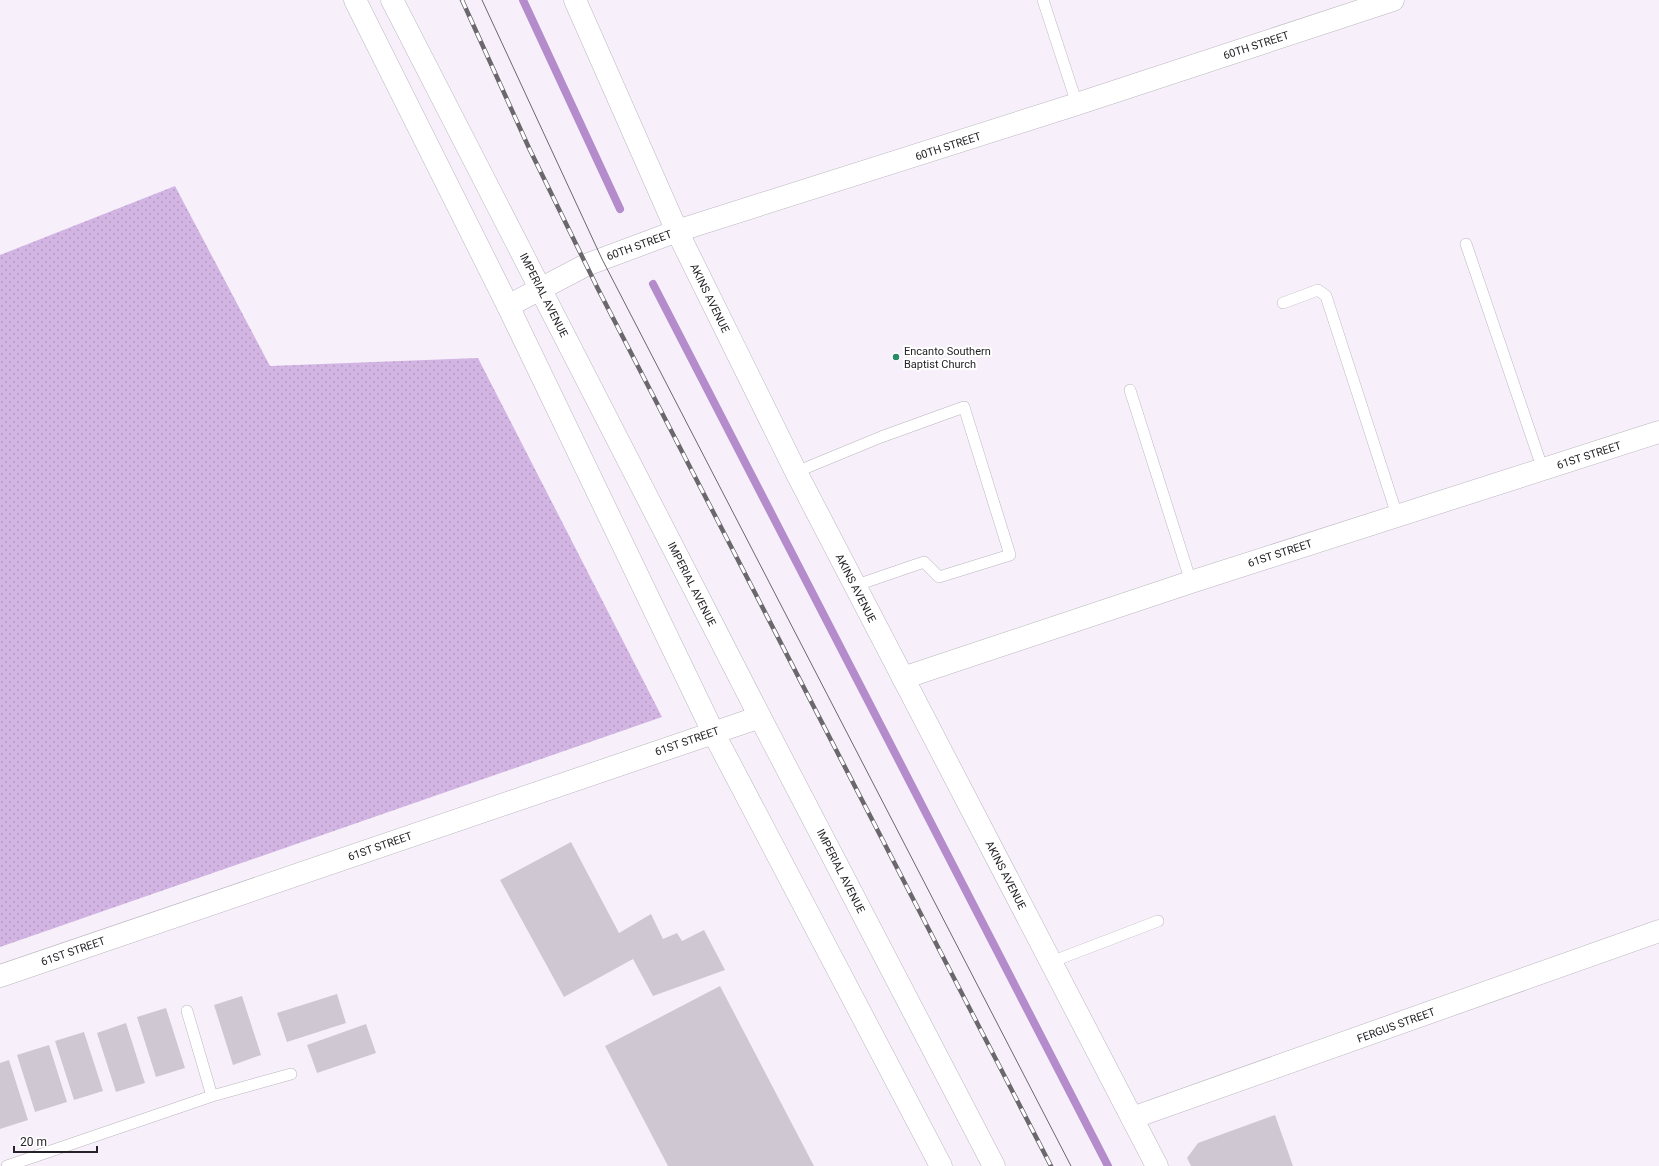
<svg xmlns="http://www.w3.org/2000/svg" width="1659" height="1166" viewBox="0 0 1659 1166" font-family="Roboto,sans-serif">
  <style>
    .grass { fill: url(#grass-dots) }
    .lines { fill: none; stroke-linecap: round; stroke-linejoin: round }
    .stream { stroke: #b48bcb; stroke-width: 8 }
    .building { fill: #cfc8d3 }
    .service-casing { stroke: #bbb5bf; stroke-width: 12 }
    .minor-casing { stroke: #bbb5bf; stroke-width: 23 }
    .tertiary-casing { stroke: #bbb5bf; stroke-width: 23 }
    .secondary-casing { stroke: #bbb5bf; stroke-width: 23 }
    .primary-casing { stroke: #bbb5bf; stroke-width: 23 }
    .service { stroke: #fff; stroke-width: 11 }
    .minor { stroke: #fff; stroke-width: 22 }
    .tertiary { stroke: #fff; stroke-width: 22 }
    .secondary { stroke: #fff; stroke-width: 22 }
    .primary { stroke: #fff; stroke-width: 22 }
    .tram { stroke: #6b676d; stroke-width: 1 }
    .rail-casing { stroke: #6b676d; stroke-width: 4.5 }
    .rail { stroke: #fff; stroke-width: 3; stroke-dasharray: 9; stroke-linecap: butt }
    .poi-dot { fill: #288b65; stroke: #fff; stroke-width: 1.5 }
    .labels { text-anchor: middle; stroke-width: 4; stroke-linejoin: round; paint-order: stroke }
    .street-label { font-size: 11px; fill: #252327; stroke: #fff }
    .poi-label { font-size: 11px; fill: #252327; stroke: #fff; text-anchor: start }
  </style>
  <defs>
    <pattern id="grass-dots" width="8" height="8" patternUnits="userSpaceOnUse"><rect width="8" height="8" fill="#d2b5e3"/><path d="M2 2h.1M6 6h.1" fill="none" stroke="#b49bc3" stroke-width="1.8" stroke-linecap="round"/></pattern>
  </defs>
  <rect width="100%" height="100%" fill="#f7f0fb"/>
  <path class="grass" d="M175,186L270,366L478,358L662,717L0,947V255Z"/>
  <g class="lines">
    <path class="stream" d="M523,0L620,209
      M653,284L1108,1166"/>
  </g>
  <path class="building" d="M571,842L619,933L651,914L663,939L677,933L682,941L704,930L725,970L653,996L633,959L564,997L500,880Z
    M720,986L814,1166H668L605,1046Z
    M337,994L346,1023L287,1042L277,1013Z
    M242,996L261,1055L233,1065L214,1005Z
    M166,1008L185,1068L156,1077L137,1017Z
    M126,1023L145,1083L116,1092L97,1033Z
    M366,1024L376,1053L317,1073L307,1045Z
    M84,1032L103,1091L74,1100L55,1041Z
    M49,1045L67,1102L35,1112L17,1055Z
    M9,1060L28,1120L0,1129V1063Z
    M1275,1115L1293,1166H1191L1187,1158L1198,1143Z"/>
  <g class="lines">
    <g class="service-casing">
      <path id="service" d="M1043,0L1077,104
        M1466,244L1543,470
        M1283,303L1318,290L1326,296L1397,515
        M1130,390L1191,582
        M796,472L881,437L964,407L1010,555L939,577L924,562L854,586
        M1051,962L1158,921
        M187,1011L212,1096
        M7,1166L212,1096L291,1074"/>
    </g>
    <g class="minor-casing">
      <path id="minor" d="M903,678L1191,582L1659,432
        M1132,1118L1659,931"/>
    </g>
    <g class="tertiary-casing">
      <path id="tertiary" d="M508,306L586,265L677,231L1077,104L1393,0
        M0,976L760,717"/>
    </g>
    <g class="secondary-casing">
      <path id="secondary" d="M575,0L677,231L796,472L1157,1166"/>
    </g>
    <g class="primary-casing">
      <path id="primary" d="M355,0L508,306L713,732L941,1166
        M392,0L760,717L994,1166"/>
    </g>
    <use href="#service" class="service"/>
    <use href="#minor" class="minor"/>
    <use href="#tertiary" class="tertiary"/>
    <use href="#secondary" class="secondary"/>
    <use href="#primary" class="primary"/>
    <path class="tram" d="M482,0L602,259L1071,1166"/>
    <g class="rail-casing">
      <path id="rail" d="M462,0L529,148L598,289L1051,1166"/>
    </g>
    <use href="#rail" class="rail"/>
  </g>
  <circle class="poi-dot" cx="896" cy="357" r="4"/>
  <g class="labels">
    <g class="street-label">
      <text transform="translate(1256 45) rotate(-18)" y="4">60TH STREET</text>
      <text transform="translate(948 146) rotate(-18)" y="4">60TH STREET</text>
      <text transform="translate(639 245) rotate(-20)" y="4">60TH STREET</text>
      <text transform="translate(544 295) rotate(63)" y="4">IMPERIAL AVENUE</text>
      <text transform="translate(710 298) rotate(64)" y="4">AKINS AVENUE</text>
      <text transform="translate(1589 455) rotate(-18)" y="4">61ST STREET</text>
      <text transform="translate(1280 553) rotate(-18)" y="4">61ST STREET</text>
      <text transform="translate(692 584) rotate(63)" y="4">IMPERIAL AVENUE</text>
      <text transform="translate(856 588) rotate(63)" y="4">AKINS AVENUE</text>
      <text transform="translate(687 741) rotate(-19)" y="4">61ST STREET</text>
      <text transform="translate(380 846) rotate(-19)" y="4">61ST STREET</text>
      <text transform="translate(841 871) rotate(63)" y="4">IMPERIAL AVENUE</text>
      <text transform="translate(1006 875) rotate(63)" y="4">AKINS AVENUE</text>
      <text transform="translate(73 951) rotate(-19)" y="4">61ST STREET</text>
      <text transform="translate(1396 1025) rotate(-20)" y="4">FERGUS STREET</text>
    </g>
    <g class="poi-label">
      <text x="904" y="355">Encanto Southern<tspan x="904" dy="13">Baptist Church</tspan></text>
    </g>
  </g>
  <path d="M14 1146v6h83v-6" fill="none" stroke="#252327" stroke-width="2"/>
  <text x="20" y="1146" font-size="12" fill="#252327" stroke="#ffffff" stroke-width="3" paint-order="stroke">20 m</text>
</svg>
